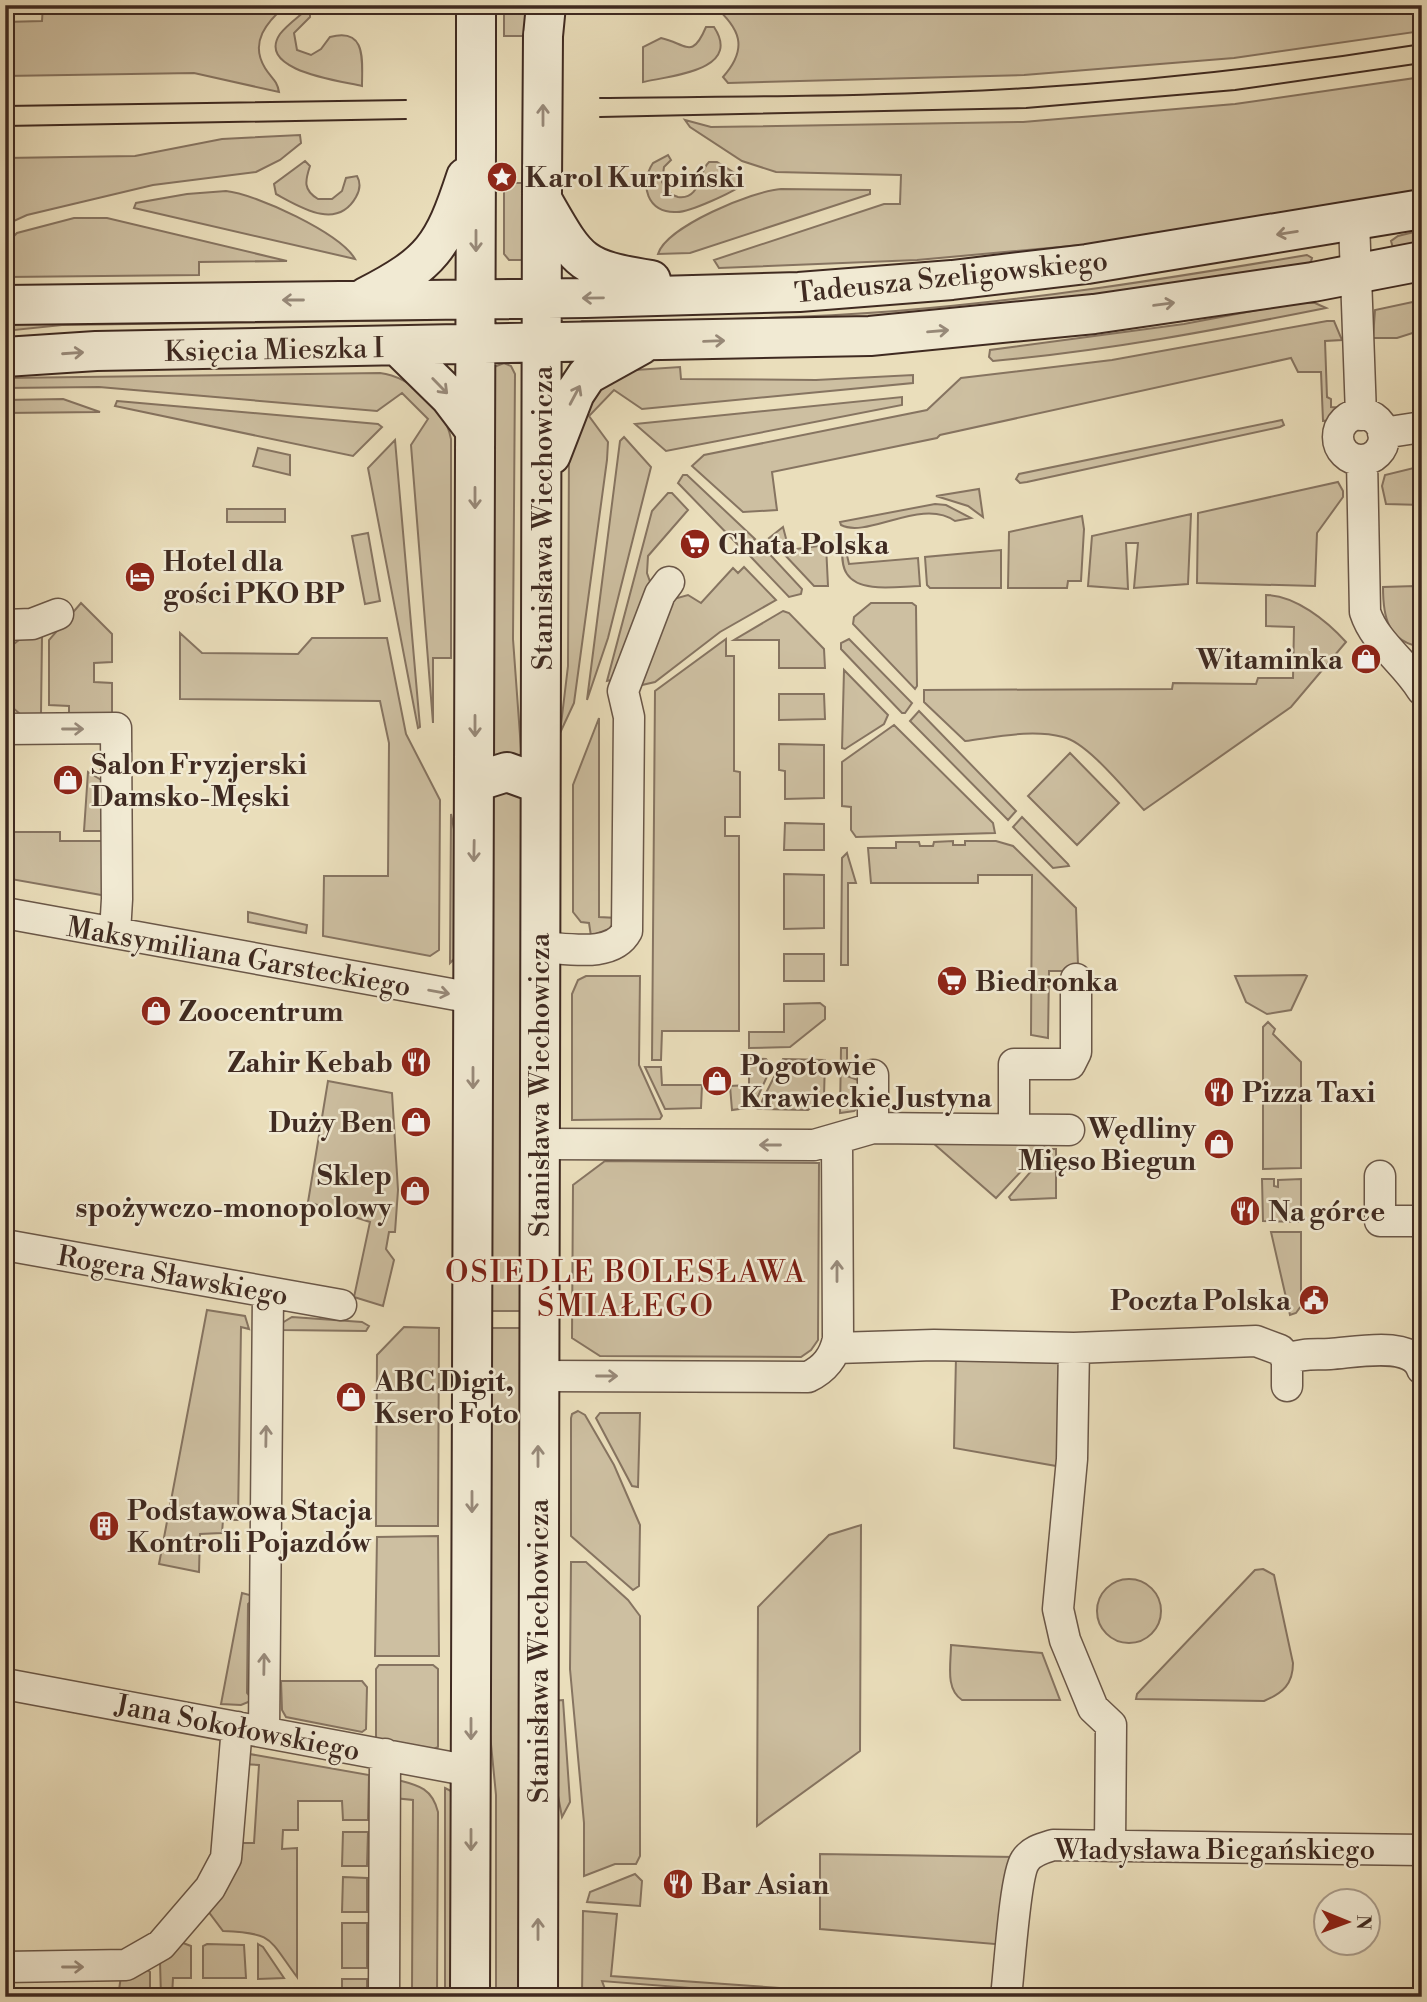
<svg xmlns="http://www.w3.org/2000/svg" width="1427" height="2002" viewBox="0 0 1427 2002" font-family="'Libre Bodoni',serif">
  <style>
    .green { fill: #cdbfa1; stroke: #867461; stroke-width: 2 }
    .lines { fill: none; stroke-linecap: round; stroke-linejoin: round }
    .street-casing { stroke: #6a5748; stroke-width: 33 }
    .secondary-casing { stroke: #3f2a21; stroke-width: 42 }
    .street { stroke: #f1ead3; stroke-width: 30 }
    .secondary { stroke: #f1ead3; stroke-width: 38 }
    .tram { stroke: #3f2a21; stroke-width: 2 }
    .secondary-bridge-casing { stroke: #3f2a21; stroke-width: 42; stroke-linecap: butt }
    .secondary-bridge { stroke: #f1ead3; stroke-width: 38 }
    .oneway { stroke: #988a7a }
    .labels { text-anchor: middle; stroke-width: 5; stroke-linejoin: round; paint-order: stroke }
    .poi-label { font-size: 28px; font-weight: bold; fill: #3f2a21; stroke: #f1ead3; text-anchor: start }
    .street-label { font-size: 28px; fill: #3f2a21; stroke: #f1ead3 }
    .neighbourhood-label { font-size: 30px; letter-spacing: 2px; fill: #7a1f14; stroke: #f1ead3 }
  </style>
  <rect width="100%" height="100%" fill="#eadebb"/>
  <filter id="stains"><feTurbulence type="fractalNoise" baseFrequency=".00286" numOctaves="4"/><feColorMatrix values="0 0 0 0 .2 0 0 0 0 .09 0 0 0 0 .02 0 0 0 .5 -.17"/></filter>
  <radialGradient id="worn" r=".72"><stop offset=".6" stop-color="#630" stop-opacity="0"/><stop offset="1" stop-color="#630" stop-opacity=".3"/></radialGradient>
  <path class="green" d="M43,5H286C267,22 249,42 265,68C271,78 277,80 279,92L194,73L5,76V22L42,21Z
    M504,5H529V36H504Z
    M713,5H1422V31L1234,58L1024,75L728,83L723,77C749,48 740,28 713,5Z
    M305,11L310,12V17L294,33L297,50L311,55L321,49L330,37C367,27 362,61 362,86C342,81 255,71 280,34C286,26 297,18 305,11Z
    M706,27H714C743,71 669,76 643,82V47L661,38C687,44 692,60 706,27Z
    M1422,77V194L1115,242L917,260L719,268L714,260L884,204H900L901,175L776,172L742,161L690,127L685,120L711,127L1023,122L1235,104Z
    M300,135L301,143L280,160L256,172L153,185L27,215L5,225V158L135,156L222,139Z
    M668,155L671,160L664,167L662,182C666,189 670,195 678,197C701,200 698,172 709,162H717L741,177L743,184C734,192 690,212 677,212C647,214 639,184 653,163Z
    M305,161L310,166C305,181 303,190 318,199H332L342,191L346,178L357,176C361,183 360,190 356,197C337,231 300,207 276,194L274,184Z
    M504,183H529L523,260H509L504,254Z
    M781,189L870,190V194L690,253L658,254C667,226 753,191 781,189Z
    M226,191C256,194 340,233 355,259L134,208L136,203L187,194Z
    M74,218H107L287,261L199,262V275L7,277L5,245L17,233Z
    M1422,230V245L1393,248L1391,241L1398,236Z
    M1307,255L1312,258L1310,265L933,318L578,325L582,321C687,321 791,319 896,311C1034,300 1171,278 1307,255Z
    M1422,300V330L1397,338H1373L1375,310Z
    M1299,302L1315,303L1326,308C1216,330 1105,351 993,361L989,357L990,350L1184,324Z
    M434,316L431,320L62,325L5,331V319Z
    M1327,321H1334L1342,340L1325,341L1327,397L1331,399V407L1345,408C1341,418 1333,420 1323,421L1321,372H1298L1291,358L940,435L937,438L772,472L777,510L743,512L692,466L704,455L927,410L961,378L1112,360Z
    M504,363L511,366L515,374L513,639L522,763L489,760L494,367Z
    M680,367L681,379L816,380L913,375V383L642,409L614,390L589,416L608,442L607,460L574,703L560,733L568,666L569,448L591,391L635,370Z
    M380,373C411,377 445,408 451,439V658H433V723L411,445L428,419L402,393L377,411L99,387L5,388V378Z
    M902,397V405L666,451L635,424Z
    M63,399L100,412L5,413V400Z
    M117,401L378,424L382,427L353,456L115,406Z
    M1282,420L1284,425L1280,427L1027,482L1020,483L1016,479L1019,474Z
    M624,437L651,467L608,638L587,700L620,441Z
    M395,440L420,727L418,728L368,468Z
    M258,448L290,455V475L253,466Z
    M1422,466V505L1386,504L1382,486L1385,475Z
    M683,475H687L755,539L743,550L678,483Z
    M1338,482L1343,491V497L1317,533L1315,586L1197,583L1198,513Z
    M979,489L983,517L968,506L936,496Z
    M668,493H672L688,510L648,556L647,573L654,593L621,678L607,681L652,511Z
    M935,504L946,505L971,518L955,521C922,497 867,539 841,525L840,522Z
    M227,509H285V522H227Z
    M1191,514L1188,584L1134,588L1138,543H1126L1128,589L1088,586L1092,536Z
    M1082,516L1084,529L1081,581H1068L1067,588H1008L1009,532Z
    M783,527L789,550L826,545L828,586H814L769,538Z
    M368,533L380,601L365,604L352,536Z
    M842,542H844L849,564L918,558L920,586C900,586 860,594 847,574C841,566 842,551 842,542Z
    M761,545L802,589L801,594L789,597L750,556Z
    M1001,550V588H930L927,585L925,557Z
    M744,567L776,600L720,632L655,682L629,688L670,600L688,595L701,603L733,568L738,573Z
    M1415,586V596H1422V647C1387,642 1383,616 1383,587Z
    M1266,595C1295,595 1327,621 1346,642L1291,707L1144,810C1126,791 1087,742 1063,737C1031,729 997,737 965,741L924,702V690L1172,689L1173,683L1256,684L1258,678H1293L1294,627L1266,626Z
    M81,603L112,634V662L94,663V682L112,683V714H69V706L49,705V640Z
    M871,603H912L916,606L917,686L915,689L853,624L854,617Z
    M783,611L789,613L824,649L825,668H779V640H734Z
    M180,633L202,653L298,654L312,638H387L406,734L440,800L439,950L430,956L323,936L324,876H388L389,743L380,701L180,699Z
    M24,636L42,637L41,714H20L5,701V651Z
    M726,639V656H734V771L740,772V817H725V836H739V1031H662L661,1060H652L655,691Z
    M849,639L912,703L905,713H902L841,649V643Z
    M844,670L888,715L884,724L845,749L842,748Z
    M779,694H824L825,719L779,720Z
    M919,711L1016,811L1008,820L910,721Z
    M599,718V917L617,918L609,929L591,936L589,923L581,922L573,912V785Z
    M894,725L993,823L995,833L856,837L851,830V807L842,806V762Z
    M779,744L824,745V798L785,799V771L779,770Z
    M1070,753L1119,803L1077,845L1028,796Z
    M88,772L103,781L112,831H84Z
    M498,787L525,798L524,1311H486L488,801Z
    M451,814L461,864L456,957L450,963Z
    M1022,817L1068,864L1069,866L1053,868L1013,827Z
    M785,823L824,824V850H784Z
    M5,832H60V841H112L107,896L5,878Z
    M953,841V845H965V841H996L1013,846L1076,908L1078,965L1069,971H1049L1048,1038L1031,1035L1032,875H978V883H871L868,848H896V842H919L920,846H933L934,842Z
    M847,853L856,883H848V965H841L842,858Z
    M784,874L824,875V928L784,929Z
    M248,912L307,925L306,933L248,922Z
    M784,954H824V981H784Z
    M586,976H640L639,1065L662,1116L660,1119L572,1120V994L578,980Z
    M1235,976L1305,975L1307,976L1291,1010L1267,1014L1246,1002Z
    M820,1003L825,1007V1019L790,1047L749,1048V1032H784V1004Z
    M1268,1022L1275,1029L1273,1034L1301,1062V1168L1263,1169V1027Z
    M841,1048H847V1076L858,1080L861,1105L854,1111L840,1113Z
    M749,1058L766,1059L770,1064V1070L753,1107L732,1110L730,1086L749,1085Z
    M783,1059L825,1060L824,1097L808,1110L758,1109Z
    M645,1067H661L662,1085H702L701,1108L665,1109Z
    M328,1081L392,1093L398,1190L395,1232H389L386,1249L394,1260L383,1306L354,1297L370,1222L308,1202Z
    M1043,1142L1044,1147L996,1198L933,1143Z
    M1050,1149H1056V1198L1011,1200L1009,1197Z
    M605,1161L819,1163L818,1340L811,1350L801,1357L600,1356L572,1338L573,1185Z
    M1274,1179V1186L1278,1187V1180L1301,1179V1222L1263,1221L1262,1179Z
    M1271,1232H1301V1306L1296,1313L1290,1315Z
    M207,1310L245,1316L249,1329L241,1327L238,1520H223L222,1533L200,1534L199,1572L159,1564Z
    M292,1317L362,1322L369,1326L366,1331L282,1330V1323Z
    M404,1327L439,1328L438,1526H376L377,1355Z
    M486,1328H525L523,1997H496V1795L485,1683Z
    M956,1357L1064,1358L1062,1467L954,1448Z
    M578,1411L585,1415L614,1465L640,1525L639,1586L633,1590L571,1536V1418L572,1414Z
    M600,1413H640L638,1487L632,1486L596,1418Z
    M861,1525L860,1751L757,1826L758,1607L829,1535Z
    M438,1536L439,1656H375L377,1537Z
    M571,1562H586L628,1600L640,1616V1856L636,1864H615L584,1876V1823L570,1669Z
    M1263,1569L1274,1575L1293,1663C1293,1684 1283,1693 1264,1701L1136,1699L1137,1694L1255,1570Z
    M1097 1611a32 32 0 1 1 64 0a32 32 0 1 1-64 0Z
    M242,1593L257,1597L248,1604L247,1693L253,1700L241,1705L221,1704Z
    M951,1645L1042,1653L1060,1700H962C945,1689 951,1664 951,1645Z
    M379,1665H433L438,1669V1747L434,1749L376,1739V1669Z
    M362,1681L367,1687L366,1729L362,1732L286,1717L282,1710L281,1681Z
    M563,1700L570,1802L562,1817L550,1753L551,1701Z
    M244,1753L369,1775L368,1820H343L342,1801H298V1830H283L282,1849L297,1848V1977C268,1938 274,1933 223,1931L208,1911L236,1843H254L259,1765L241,1764Z
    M394,1779C417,1785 432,1787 438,1812L437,1997H401L412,1991L413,1800L394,1798Z
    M445,1788L453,1792L456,1997H445Z
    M343,1832H368L367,1866H342Z
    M820,1854L1015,1857L1006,1945L820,1929Z
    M635,1874L642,1881L640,1906L587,1902L590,1892Z
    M343,1877L367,1878V1912H342Z
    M583,1911L617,1914L611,1976L908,1997H806L602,1981L608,1997H582Z
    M342,1923H367V1968H342Z
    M183,1943L191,1946V1978H173L172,1997H161L160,1961L177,1944Z
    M207,1944L244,1945L246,1978H203V1946Z
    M258,1944L263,1947L284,1978L258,1979Z
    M145,1968L150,1972V1997H118L121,1976Z
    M342,1979H367V1997H342Z"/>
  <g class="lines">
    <g class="street-casing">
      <path id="street" d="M1354,221L1361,415
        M1338 437a23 23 0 1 1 46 0a23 23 0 1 1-46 0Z
        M1383,433L1422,427
        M1362,460L1365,612C1375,643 1405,662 1422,690
        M5,625L32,624L58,614
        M5,729L116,728L117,899L115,933
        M5,913L473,998
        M539,947C567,948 612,959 627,931L629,717L623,691L660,594L669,582
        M873,1128V1075
        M1014,1129V1064H1070L1076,1052V979
        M539,1144L814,1145L873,1128L1069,1130
        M1380,1176V1221H1422
        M5,1245L341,1305
        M836,1348L934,1345L1074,1348L1256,1341L1280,1350L1287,1359V1386
        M1074,1348L1072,1459L1058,1609L1065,1640L1093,1708L1111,1725L1110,1846
        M1287,1359C1303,1353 1314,1355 1330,1354C1353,1353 1412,1339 1422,1369
        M538,1376L808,1377C825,1369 834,1357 838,1339L837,1140
        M5,1684L471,1771
        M264,1732L268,1293
        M5,1967L126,1965L161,1945L210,1888L226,1858L237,1727
        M384,1997L385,1754
        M1006,1997C1009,1973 1015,1876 1025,1861C1031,1851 1043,1848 1053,1845L1422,1850"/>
    </g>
    <g class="secondary-casing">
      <path id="secondary" d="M476,5V37
        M543,36L546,5
        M543,201C578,262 580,269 651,280
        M366,297C432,263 443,247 466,177
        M5,305L586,298L799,292L952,280L1087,264L1422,209
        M399,347L450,397L475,430
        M5,357L96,351L870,336L1094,314L1313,282L1422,261
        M551,455L575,393L587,375L641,345
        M475,782L507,772L540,784
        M470,1997L476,148
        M538,1997L542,183"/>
    </g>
    <use href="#street" class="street"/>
    <use href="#secondary" class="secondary"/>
    <path class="tram" d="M600,98C742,96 885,97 1028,88C1160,80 1291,65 1422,44
      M5,106L406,100
      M600,117L1026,108L1235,90L1422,63
      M5,126L406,119"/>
    <g class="secondary-bridge-casing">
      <path id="secondary-bridge" d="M476,148V37
        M542,183L543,36"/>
    </g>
    <use href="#secondary-bridge" class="secondary-bridge"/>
  </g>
  <defs><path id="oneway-shaft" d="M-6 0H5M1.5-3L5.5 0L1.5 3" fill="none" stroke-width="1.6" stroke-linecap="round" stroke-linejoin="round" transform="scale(1.75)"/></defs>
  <g class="oneway">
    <use href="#oneway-shaft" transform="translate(543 115) rotate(-90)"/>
    <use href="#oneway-shaft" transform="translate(1287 233) rotate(171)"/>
    <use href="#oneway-shaft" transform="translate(476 241) rotate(90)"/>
    <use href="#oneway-shaft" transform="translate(593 298) rotate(179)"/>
    <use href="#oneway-shaft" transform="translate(293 300) rotate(180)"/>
    <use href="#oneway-shaft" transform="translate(1164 304) rotate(-8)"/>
    <use href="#oneway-shaft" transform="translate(938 331) rotate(-5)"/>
    <use href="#oneway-shaft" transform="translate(714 341) rotate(-2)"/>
    <use href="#oneway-shaft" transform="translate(73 353) rotate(-4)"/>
    <use href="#oneway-shaft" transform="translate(440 386) rotate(46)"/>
    <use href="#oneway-shaft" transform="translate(575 395) rotate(-62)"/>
    <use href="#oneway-shaft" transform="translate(475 498) rotate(90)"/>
    <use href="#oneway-shaft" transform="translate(475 726) rotate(90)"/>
    <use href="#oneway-shaft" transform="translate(73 729)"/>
    <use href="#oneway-shaft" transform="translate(474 851) rotate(91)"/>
    <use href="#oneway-shaft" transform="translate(439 992) rotate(10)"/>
    <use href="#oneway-shaft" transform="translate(473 1078) rotate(90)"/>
    <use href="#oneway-shaft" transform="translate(770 1145) rotate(-180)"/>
    <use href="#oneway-shaft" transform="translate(837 1271) rotate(-90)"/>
    <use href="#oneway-shaft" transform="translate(607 1376)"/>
    <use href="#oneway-shaft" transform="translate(266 1436) rotate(-89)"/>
    <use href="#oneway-shaft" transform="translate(538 1456) rotate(-90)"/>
    <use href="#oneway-shaft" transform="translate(472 1502) rotate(90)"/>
    <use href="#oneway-shaft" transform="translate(264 1664) rotate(-89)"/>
    <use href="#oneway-shaft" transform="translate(471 1729) rotate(90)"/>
    <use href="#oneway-shaft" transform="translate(471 1840) rotate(90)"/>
    <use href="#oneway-shaft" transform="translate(538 1929) rotate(-90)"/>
    <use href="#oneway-shaft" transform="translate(73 1967)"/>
  </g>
  <defs>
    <g id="sight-disc" transform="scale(1.575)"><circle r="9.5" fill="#8f2418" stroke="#f1ead3"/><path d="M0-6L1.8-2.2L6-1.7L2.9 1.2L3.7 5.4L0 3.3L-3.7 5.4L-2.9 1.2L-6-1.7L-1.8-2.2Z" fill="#fff"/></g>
    <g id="supermarket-disc" transform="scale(1.575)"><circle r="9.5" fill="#8f2418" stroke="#f1ead3"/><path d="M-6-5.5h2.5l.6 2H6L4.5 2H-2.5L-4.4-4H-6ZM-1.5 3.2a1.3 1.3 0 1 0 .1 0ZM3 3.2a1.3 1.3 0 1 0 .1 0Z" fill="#fff"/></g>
    <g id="hotel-disc" transform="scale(1.575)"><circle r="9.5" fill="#8f2418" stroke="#f1ead3"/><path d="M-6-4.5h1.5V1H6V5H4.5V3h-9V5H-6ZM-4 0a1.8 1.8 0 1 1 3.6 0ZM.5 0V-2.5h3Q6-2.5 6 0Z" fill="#fff"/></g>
    <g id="shop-disc" transform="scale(1.575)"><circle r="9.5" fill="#8f2418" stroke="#f1ead3"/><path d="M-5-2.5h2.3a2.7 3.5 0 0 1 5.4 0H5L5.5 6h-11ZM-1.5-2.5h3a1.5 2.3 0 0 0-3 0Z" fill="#fff"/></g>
    <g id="restaurant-disc" transform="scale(1.575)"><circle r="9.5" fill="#8f2418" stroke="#f1ead3"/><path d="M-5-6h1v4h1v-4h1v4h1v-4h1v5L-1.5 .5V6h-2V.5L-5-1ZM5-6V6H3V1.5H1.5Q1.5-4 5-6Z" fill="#fff"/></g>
    <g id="civic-disc" transform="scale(1.575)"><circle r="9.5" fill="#8f2418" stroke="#f1ead3"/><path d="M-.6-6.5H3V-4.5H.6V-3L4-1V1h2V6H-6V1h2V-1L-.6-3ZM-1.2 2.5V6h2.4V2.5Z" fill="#fff"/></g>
    <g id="building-disc" transform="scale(1.575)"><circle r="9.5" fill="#8f2418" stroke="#f1ead3"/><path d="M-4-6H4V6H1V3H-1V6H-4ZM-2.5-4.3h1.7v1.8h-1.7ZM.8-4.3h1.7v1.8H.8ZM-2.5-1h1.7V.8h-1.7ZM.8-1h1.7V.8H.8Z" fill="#fff"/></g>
  </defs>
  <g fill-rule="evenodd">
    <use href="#sight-disc" x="502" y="177"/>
    <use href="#supermarket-disc" x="695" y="544"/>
    <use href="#hotel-disc" x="140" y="577"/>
    <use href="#shop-disc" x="1366" y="659"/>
    <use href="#shop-disc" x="68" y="780"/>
    <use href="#supermarket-disc" x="952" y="981"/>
    <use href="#shop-disc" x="156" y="1011"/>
    <use href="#restaurant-disc" x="416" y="1062"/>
    <use href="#shop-disc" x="717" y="1081"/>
    <use href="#restaurant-disc" x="1219" y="1092"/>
    <use href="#shop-disc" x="416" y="1122"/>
    <use href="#shop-disc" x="1219" y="1144"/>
    <use href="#shop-disc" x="415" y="1191"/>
    <use href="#restaurant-disc" x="1245" y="1211"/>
    <use href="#civic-disc" x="1314" y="1300"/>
    <use href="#shop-disc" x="351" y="1397"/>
    <use href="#building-disc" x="104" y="1526"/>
    <use href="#restaurant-disc" x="678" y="1884"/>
  </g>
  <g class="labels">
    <g class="poi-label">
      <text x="525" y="187">Karol Kurpiński</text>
      <text x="718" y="554">Chata Polska</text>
      <text x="163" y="571">Hotel dla<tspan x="163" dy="32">gości PKO BP</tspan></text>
      <text x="1343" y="669" text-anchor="end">Witaminka</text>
      <text x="91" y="774">Salon Fryzjerski<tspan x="91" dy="32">Damsko-Męski</tspan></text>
      <text x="975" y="991">Biedronka</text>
      <text x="179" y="1021">Zoocentrum</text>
      <text x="393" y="1072" text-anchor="end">Zahir Kebab</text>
      <text x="740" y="1075">Pogotowie<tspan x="740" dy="32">Krawieckie Justyna</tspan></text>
      <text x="1242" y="1102">Pizza Taxi</text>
      <text x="393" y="1132" text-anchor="end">Duży Ben</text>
      <text x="1196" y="1138" text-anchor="end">Wędliny<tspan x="1196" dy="32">Mięso Biegun</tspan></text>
      <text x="392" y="1185" text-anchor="end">Sklep<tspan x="392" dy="32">spożywczo-monopolowy</tspan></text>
      <text x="1268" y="1221">Na górce</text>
      <text x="1291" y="1310" text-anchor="end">Poczta Polska</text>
      <text x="374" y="1391">ABC Digit,<tspan x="374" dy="32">Ksero Foto</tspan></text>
      <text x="127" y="1520">Podstawowa Stacja<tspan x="127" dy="32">Kontroli Pojazdów</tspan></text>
      <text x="701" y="1894">Bar Asian</text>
    </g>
    <g class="street-label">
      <text transform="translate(951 276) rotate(-6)" y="10">Tadeusza Szeligowskiego</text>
      <text transform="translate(274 349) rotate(-1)" y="10">Księcia Mieszka I</text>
      <text transform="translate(542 518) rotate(-90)" y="10">Stanisława Wiechowicza</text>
      <text transform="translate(239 956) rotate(10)" y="10">Maksymiliana Garsteckiego</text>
      <text transform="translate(539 1085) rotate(-90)" y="10">Stanisława Wiechowicza</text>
      <text transform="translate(173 1275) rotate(10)" y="10">Rogera Sławskiego</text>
      <text transform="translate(538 1651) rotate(-90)" y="10">Stanisława Wiechowicza</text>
      <text transform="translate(238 1727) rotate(11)" y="10">Jana Sokołowskiego</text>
      <text x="1215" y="1859">Władysława Biegańskiego</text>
    </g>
    <g class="neighbourhood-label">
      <text x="626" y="1282">OSIEDLE BOLESŁAWA<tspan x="626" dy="34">ŚMIAŁEGO</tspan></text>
    </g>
  </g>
  <rect width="1427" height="2002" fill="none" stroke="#eadebb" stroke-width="28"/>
  <rect x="7" y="7" width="1413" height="1988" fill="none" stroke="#3f2a21" stroke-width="3.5"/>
  <rect x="14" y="14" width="1399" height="1974" fill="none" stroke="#3f2a21" stroke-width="2"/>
  <g transform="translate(1347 1922) rotate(91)"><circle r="33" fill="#f1ead3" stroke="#aa9d8c" stroke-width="2"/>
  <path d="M0-5L12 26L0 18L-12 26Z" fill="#8f2418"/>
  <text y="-10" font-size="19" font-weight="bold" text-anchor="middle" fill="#3f2a21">N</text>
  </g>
  <rect width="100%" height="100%" filter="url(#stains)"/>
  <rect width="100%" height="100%" fill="url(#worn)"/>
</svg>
